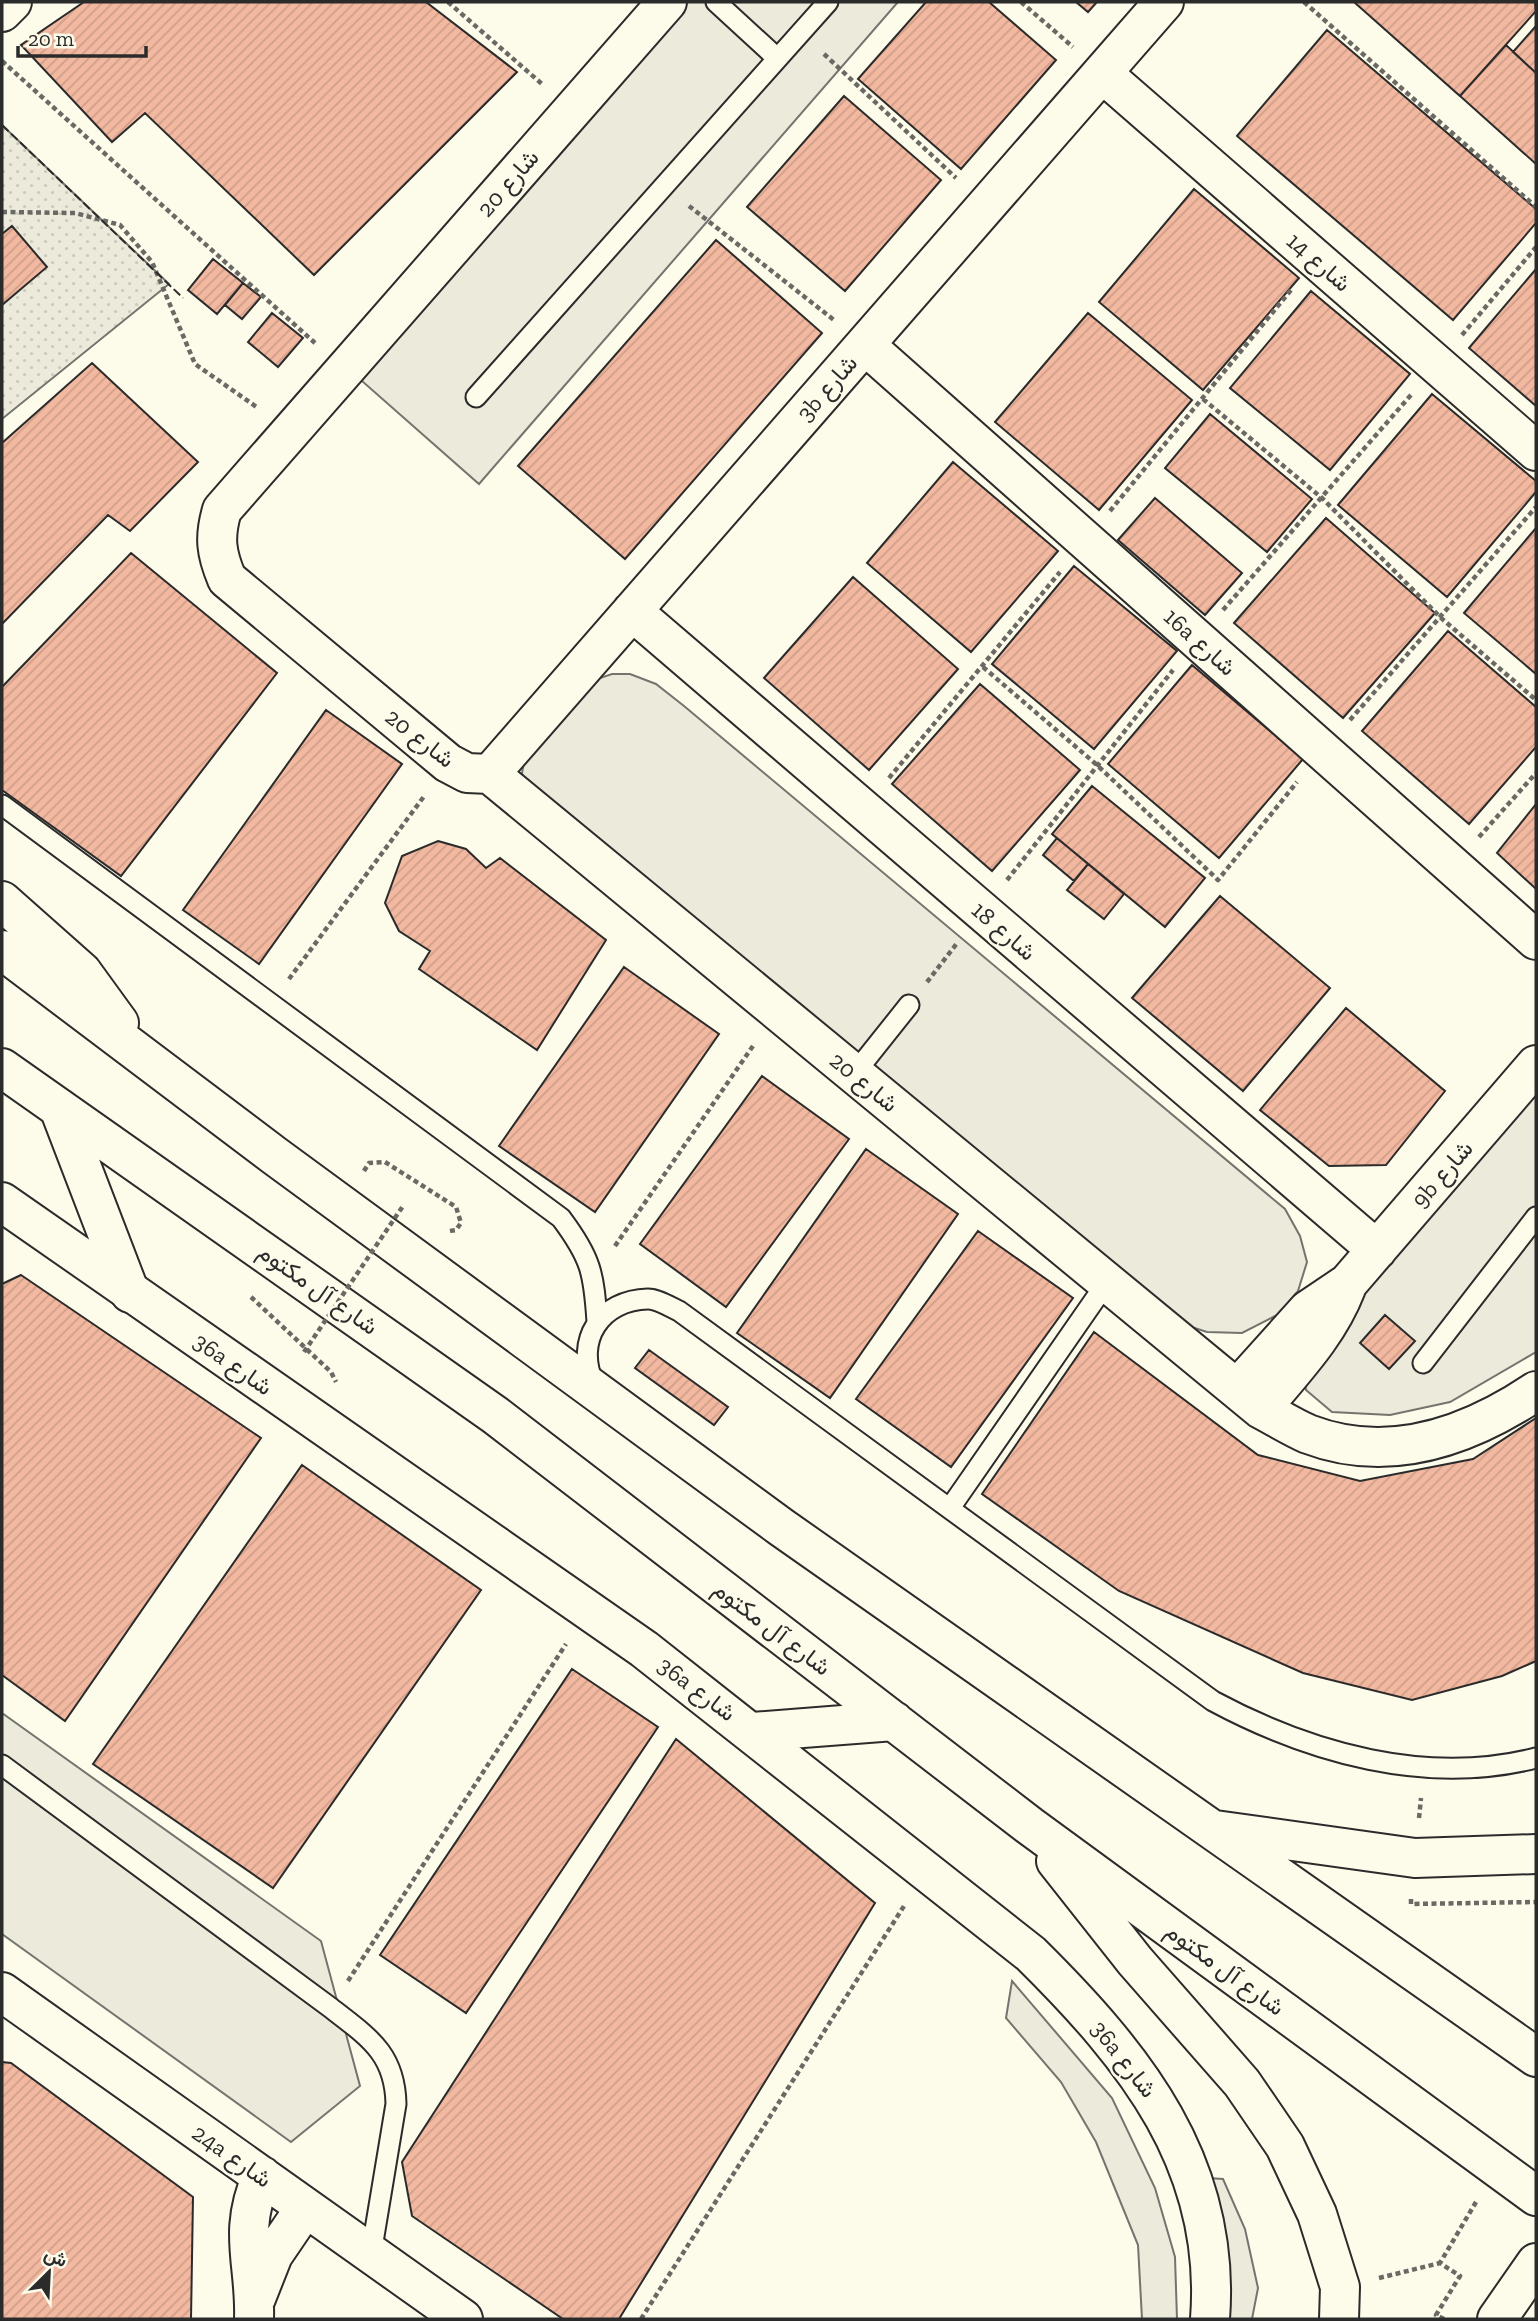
<svg xmlns="http://www.w3.org/2000/svg" width="1538" height="2321" viewBox="0 0 1538 2321" font-family="'Zilla Slab',Vazirmatn,serif">
  <style>
    .grass { fill: url(#grass-dots); stroke: #74746e; stroke-width: 2 }
    .parking { fill: #eceadb; stroke: #74746e; stroke-width: 2 }
    .building { fill: url(#building-hatch); stroke: #2b2b2b; stroke-width: 2 }
    .lines { fill: none; stroke-linecap: round; stroke-linejoin: round }
    .lane-casing { stroke: #2b2b2b; stroke-width: 23 }
    .street-casing { stroke: #2b2b2b; stroke-width: 42 }
    .secondary-casing { stroke: #2b2b2b; stroke-width: 42 }
    .primary-casing { stroke: #2b2b2b; stroke-width: 42 }
    .path { stroke: #6a6964; stroke-width: 4.5; stroke-dasharray: 5 3.5; stroke-linecap: butt }
    .lane { stroke: #fdfbea; stroke-width: 19 }
    .street { stroke: #fdfbea; stroke-width: 38 }
    .secondary { stroke: #fdfbea; stroke-width: 38 }
    .primary { stroke: #fdfbea; stroke-width: 38 }
    .path-bridge { stroke: #6a6964; stroke-width: 4.5; stroke-dasharray: 5 3.5; stroke-linecap: butt }
    .fence { stroke: #2b2b2b; stroke-width: 2; stroke-dasharray: 9 3.5; stroke-linecap: butt }
    .labels { text-anchor: middle; stroke-width: 5; stroke-linejoin: round; paint-order: stroke }
    .street-label { font-size: 24px; fill: #2b2b2b; stroke: #fdfbea }
  </style>
  <defs>
    <pattern id="grass-dots" width="8" height="8" patternUnits="userSpaceOnUse" patternTransform="scale(1.75)"><rect width="8" height="8" fill="#ecebdb"/><path d="M2 2h.1M6 6h.1" fill="none" stroke="#cbcabc" stroke-width="1.8" stroke-linecap="round"/></pattern>
    <pattern id="building-hatch" width="6" height="6" patternUnits="userSpaceOnUse" patternTransform="scale(1.75)"><rect width="6" height="6" fill="#f2b8a0"/><path d="M-1 1l2-2M0 6l6-6M5 7l2-2" fill="none" stroke="#d09e8a"/></pattern>
  </defs>
  <rect width="100%" height="100%" fill="#fdfbea"/>
  <path class="grass" d="M2,125L169,284L2,419Z"/>
  <path class="parking" d="M678,2H898L479,484L354,374Z
    M612,674H630L656,684L684,706L1285,1209L1300,1236L1307,1262L1298,1291L1279,1314L1242,1333L1207,1332L1182,1324L527,797L522,773L527,746L591,681Z
    M1536,1080V1352L1450,1402L1390,1415L1332,1412L1306,1390L1302,1355Z
    M2,1713L321,1941L360,2086L291,2142L2,1934Z
    M1012,1981L1112,2098L1155,2188L1175,2257L1177,2319H1142L1138,2245L1096,2142L1061,2082L1006,2018Z
    M1192,2177L1223,2179L1245,2229L1258,2288L1252,2319H1221Z"/>
  <path class="building" d="M84,2H426L517,72L314,275L145,113L112,142L21,45Z
    M926,2H989L1056,60L961,169L858,79Z
    M1076,2H1097L1088,12Z
    M1354,2H1535L1536,11L1460,96Z
    M1536,26V73L1513,52Z
    M1327,30L1536,209V223L1453,320L1237,136Z
    M1506,45L1536,73V164L1460,96Z
    M844,96L941,180L845,291L747,207Z
    M1194,189L1299,278L1203,390L1099,302Z
    M12,226L47,267L2,305V234Z
    M716,240L822,333L625,559L518,466Z
    M213,259L243,283L217,314L188,290Z
    M1536,269V406L1469,348Z
    M243,283L261,297L242,319L225,305Z
    M1311,291L1410,374L1330,470L1230,388Z
    M272,313L303,338L278,367L248,342Z
    M1088,313L1192,400L1099,510L995,422Z
    M92,363L198,462L130,531L108,515L2,624V443Z
    M1432,394L1536,481V492L1447,597L1338,505Z
    M1210,414L1312,499L1267,552L1165,468Z
    M953,462L1058,551L971,652L867,563Z
    M1155,498L1242,573L1205,615L1118,540Z
    M1326,518L1435,613L1343,718L1234,623Z
    M1536,528V674L1464,613Z
    M131,553L277,673L121,876L2,790V687Z
    M1074,566L1177,651L1094,749L992,664Z
    M853,577L958,669L869,770L764,678Z
    M1448,631L1536,707V747L1469,824L1362,731Z
    M1192,665L1303,759L1219,858L1108,764Z
    M980,684L1080,770L992,871L892,784Z
    M326,710L402,764L259,964L183,910Z
    M1092,786L1205,878L1165,927L1052,834Z
    M1536,804V889L1497,853Z
    M1057,838L1088,864L1074,881L1043,855Z
    M438,841L466,849L486,868L500,858L606,940L537,1050L419,969L430,951L399,931L385,903L402,856Z
    M1088,864L1124,894L1104,919L1067,890Z
    M1220,896L1330,988L1243,1091L1132,998Z
    M624,967L719,1034L595,1212L499,1146Z
    M1346,1008L1445,1091L1386,1165L1329,1166L1260,1110Z
    M762,1076L849,1139L726,1307L640,1244Z
    M866,1149L958,1214L830,1398L737,1333Z
    M978,1231L1073,1298L951,1467L856,1399Z
    M21,1275L261,1438L65,1721L2,1675V1284Z
    M1385,1315L1415,1341L1389,1369L1360,1343Z
    M1094,1332L1258,1455L1360,1481L1473,1459L1536,1418V1661L1502,1676L1412,1700L1303,1673L1119,1591L982,1494Z
    M649,1350L728,1407L714,1425L635,1368Z
    M302,1465L481,1590L273,1888L93,1764Z
    M572,1669L658,1727L466,2013L380,1955Z
    M676,1739L875,1903L619,2319H563L412,2216L402,2162Z
    M2,2062L11,2063L193,2197L191,2319H2Z"/>
  <g class="lines">
    <g class="lane-casing">
      <path id="lane" d="M716,2L777,58
        M476,397L828,2
        M2,805L561,1218C591,1258 594,1273 597,1322
        M854,1074L909,1005
        M1423,1363L1536,1217
        M594,1384C574,1340 601,1300 648,1299C658,1299 670,1307 679,1311L1213,1701C1310,1753 1426,1786 1536,1758
        M950,1508L1107,1282
        M2,1765L331,2008C368,2037 395,2053 396,2104L371,2254"/>
    </g>
    <g class="street-casing">
      <path id="street" d="M667,2L222,510C214,537 216,553 227,579L448,763L467,773L490,774L1261,1409C1276,1417 1292,1427 1308,1434C1389,1465 1469,1436 1536,1391
        M1102,73L1536,451
        M865,345L1536,940
        M632,611L1377,1250
        M490,774L1164,2
        M2,1202L644,1649L1031,1954C1135,2057 1222,2164 1210,2319
        M1237,1389L1308,1310L1348,1283L1536,1065
        M1261,1409C1292,1371 1328,1335 1346,1288
        M2,1992L463,2319
        M256,2298L273,2255L305,2208
        M254,2319C256,2263 237,2233 262,2176"/>
    </g>
    <g class="secondary-casing">
      <path id="secondary" d="M1497,2319L1536,2263"/>
    </g>
    <g class="primary-casing">
      <path id="primary" d="M2,12L12,2
        M2,901L82,972L119,1023
        M2,950L275,1156L781,1527L1536,2057
        M2,1068L495,1415L1030,1826L1536,2196
        M59,1108L130,1293
        M753,1732L894,1721
        M1215,1830L1415,1858L1536,1854
        M1056,1861L1135,1961L1242,2083L1285,2146L1317,2214L1340,2287L1339,2319"/>
    </g>
    <path class="path" d="M448,2L542,84
      M1021,2L1073,47
      M1304,2L1536,207
      M824,54L956,178
      M2,61L315,343
      M689,206L834,320
      M2,212L75,213L120,225L152,262L195,364L258,408
      M1462,335L1536,247
      M1203,399L1322,498L1440,617L1536,700
      M1110,511L1291,290
      M1223,610L1411,395
      M983,667L1097,765L1218,880L1297,782
      M1350,720L1536,507
      M889,778L1060,572
      M1479,837L1536,773
      M1007,880L1173,670
      M289,979L425,795
      M927,982L958,942
      M364,1171L369,1163L385,1162L456,1207L461,1223L456,1230L449,1231
      M615,1246L755,1043
      M251,1297L331,1372L336,1382
      M1419,1818L1421,1798
      M1411,1899V1904L1536,1902
      M348,1981L566,1644
      M1379,2278L1440,2263
      M641,2319L904,1906
      M1444,2319L1436,2315L1460,2276L1440,2263L1476,2202"/>
    <use href="#lane" class="lane"/>
    <use href="#street" class="street"/>
    <use href="#secondary" class="secondary"/>
    <use href="#primary" class="primary"/>
    <path class="path-bridge" d="M304,1352L403,1206"/>
    <path class="fence" d="M2,125L183,298"/>
  </g>
  <g class="labels">
    <g class="street-label">
      <text transform="translate(508 183) rotate(-49)" y="8">شارع 20</text>
      <text transform="translate(1319 262) rotate(41)" y="8">شارع 14</text>
      <text transform="translate(827 388) rotate(-49)" y="8">3b شارع</text>
      <text transform="translate(1200 642) rotate(42)" y="8">16a شارع</text>
      <text transform="translate(420 738) rotate(38)" y="8">شارع 20</text>
      <text transform="translate(1004 931) rotate(41)" y="8">شارع 18</text>
      <text transform="translate(864 1082) rotate(39)" y="8">شارع 20</text>
      <text transform="translate(1442 1174) rotate(-49)" y="8">9b شارع</text>
      <text transform="translate(318 1289) rotate(35)" y="8">شارع آل مكتوم</text>
      <text transform="translate(233 1364) rotate(35)" y="8">36a شارع</text>
      <text transform="translate(772 1628) rotate(37)" y="8">شارع آل مكتوم</text>
      <text transform="translate(697 1689) rotate(37)" y="8">36a شارع</text>
      <text transform="translate(1225 1969) rotate(36)" y="8">شارع آل مكتوم</text>
      <text transform="translate(1124 2059) rotate(52)" y="8">36a شارع</text>
      <text transform="translate(232 2156) rotate(35)" y="8">24a شارع</text>
    </g>
  </g>
  <rect width="1538" height="2321" fill="none" stroke="#2b2b2b" stroke-width="7"/>
  <g transform="translate(49 2272) rotate(24)" stroke="#fdfbea" stroke-width="5" paint-order="stroke">
  <path d="M0-5L12 26L0 18L-12 26Z" fill="#2b2b2b"/>
  <text y="-10" font-size="19" font-weight="bold" text-anchor="middle" fill="#2b2b2b">ش</text>
  </g>
  <path d="M18 46v10h128v-10" fill="none" stroke="#2b2b2b" stroke-width="3.5"/>
  <text x="28" y="46" font-size="21" fill="#2b2b2b" stroke="#fdfbea" stroke-width="5" paint-order="stroke">20 m</text>
</svg>
